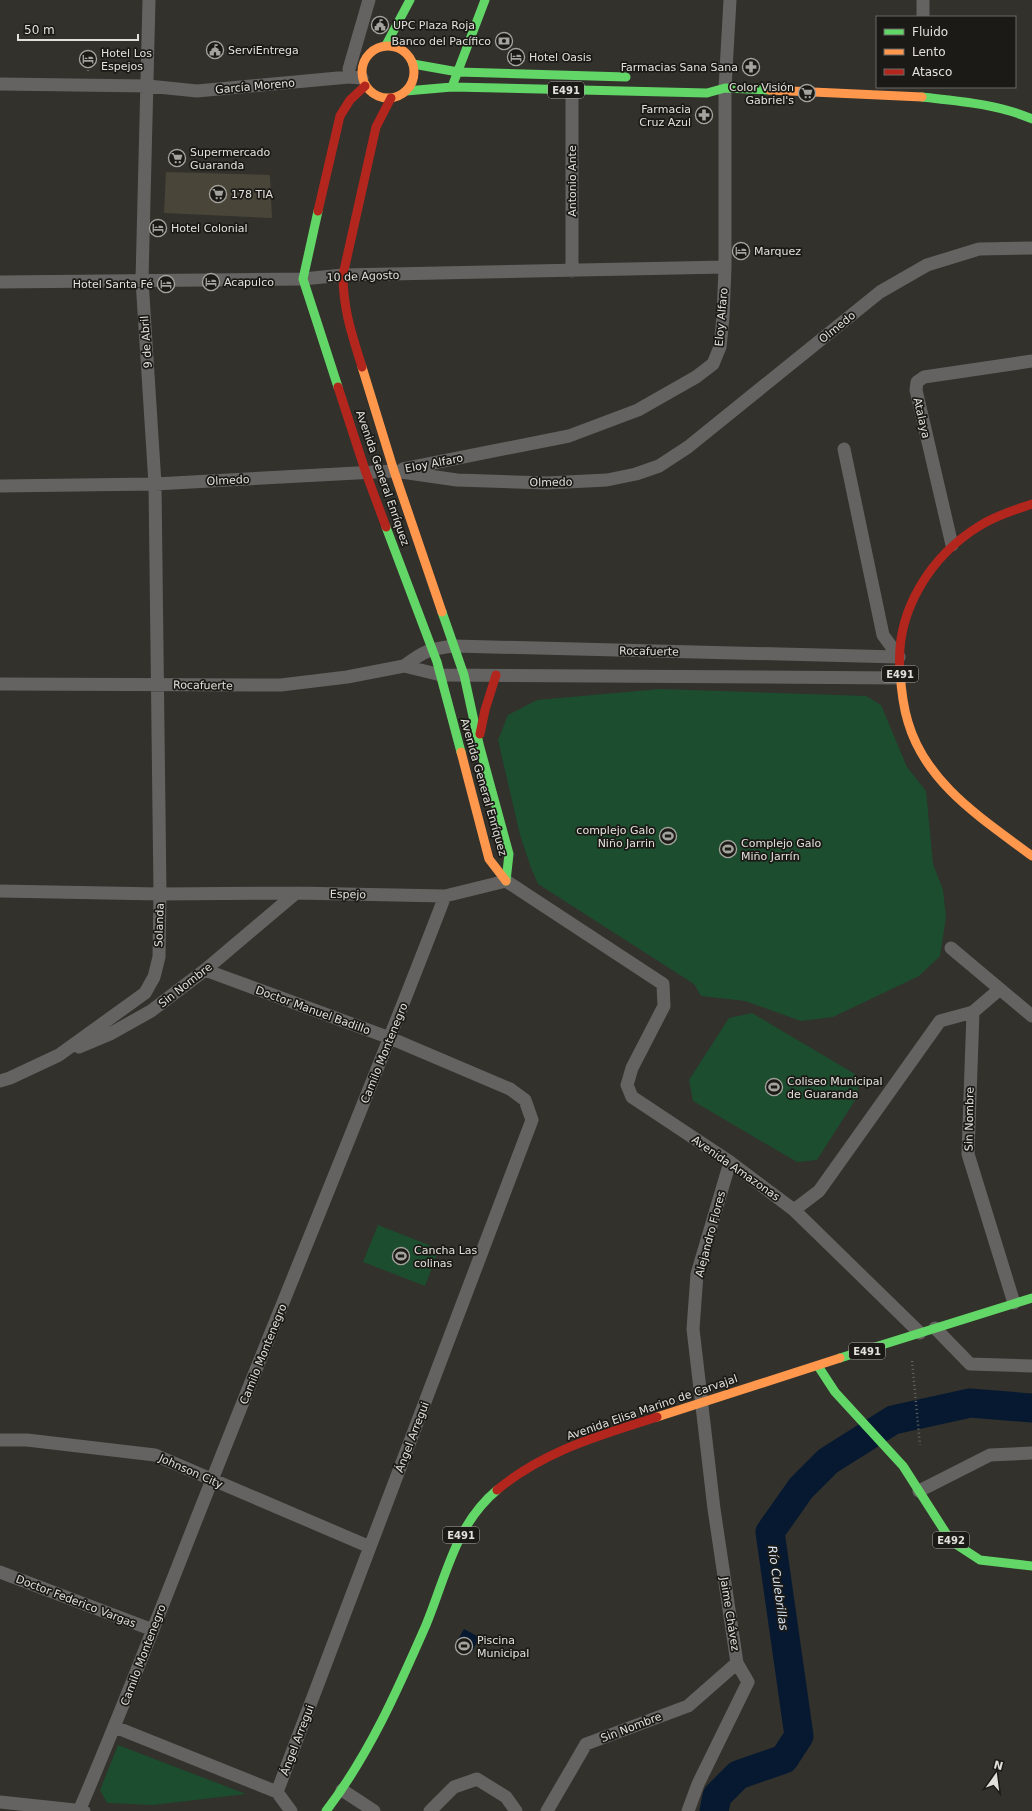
<svg xmlns="http://www.w3.org/2000/svg" width="1032" height="1811" viewBox="0 0 1032 1811" font-family="'DejaVu Sans',sans-serif">
  <style>
    .green { fill: #1c4d2f }
    .water { fill: #061931 }
    .lines { fill: none; stroke-linecap: round; stroke-linejoin: round }
    .river { stroke: #061931; stroke-width: 29 }
    .building { fill: #494538 }
    .path { stroke: #656462; stroke-width: 2.5; stroke-dasharray: 1 3; stroke-linecap: butt }
    .street { stroke: #646361; stroke-width: 13 }
    .fast { stroke: #63d668; stroke-width: 9 }
    .slow { stroke: #ff974d; stroke-width: 9 }
    .jam { stroke: #b3261e; stroke-width: 9 }
    .labels { text-anchor: middle; stroke-width: 3.5; stroke-linejoin: round; paint-order: stroke }
    .shield { fill: #1b1a16; stroke: #a6a59f; stroke-width: 1 }
    .shield-label { font-size: 10px; font-weight: bold; fill: #e2e0da }
    .poi-label { font-size: 11px; fill: #e2e0da; stroke: #1b1a16; text-anchor: start }
    .street-label { font-size: 11px; fill: #e2e0da; stroke: #1b1a16 }
    .water-label { font-size: 12px; font-style: italic; fill: #d8e5f5; stroke: #1b1a16 }
  </style>
  <rect width="100%" height="100%" fill="#32312c"/>
  <path class="green" d="M660,689L866,696L881,705L907,767L926,791L933,864L943,890L946,917L940,956L919,976L833,1017L801,1021L745,1001L701,996L694,984L538,884L531,868L520,835L498,740L508,715L537,700Z
    M752,1013L855,1074L859,1094L817,1160L797,1162L693,1101L689,1080L729,1018Z
    M378,1225L439,1249L425,1286L363,1262Z
    M118,1745L246,1794L153,1805L107,1803L100,1790Z"/>
  <path class="water" d="M464,1629L479,1637L472,1652L456,1643Z"/>
  <g class="lines">
    <path class="river" d="M714,1811L717,1796L738,1775L784,1759L799,1736L770,1532L801,1488L828,1461L893,1420L970,1403L1032,1408"/>
  </g>
  <path class="building" d="M166,172L270,175L272,218L164,213Z"/>
  <g class="lines">
    <path class="path" d="M88,71L90,52
      M912,1361L920,1445"/>
    <path class="street" d="M923,17V0
      M349,69L369,0
      M0,84L148,86L197,91L349,77L362,78
      M572,91V271
      M0,282L303,279L343,275L725,267
      M844,449L883,635L899,657
      M403,469L569,436L638,410L696,377L713,364L720,347L723,317L725,267V88L730,0
      M0,486L155,484L394,471L457,480L547,483L607,480L636,474L659,466L688,447L880,292L927,265L979,249L1032,248
      M952,545L916,390L917,382L924,377L1032,361
      M899,657L454,646C429,649 424,651 404,666L441,675L900,678
      M0,684L281,685L347,677L404,666
      M0,891L160,894L296,893L445,896L506,881L663,984L664,1006L632,1068L627,1085L632,1097L730,1162L794,1210L920,1333
      M951,948L1032,1016
      M205,970L390,1038L510,1089L525,1100L532,1120L277,1792
      M1000,989L973,1012L968,1154L1014,1303
      M79,1047L110,1034L151,1011L205,970L296,893
      M0,1081L10,1078L59,1055L145,993L154,977L159,957L160,894L155,484L142,280L149,0
      M794,1210L819,1191L940,1021L973,1012
      M935,1328L970,1364L1032,1366
      M0,1440H27L155,1455L370,1547
      M919,1491L990,1455L1032,1453
      M0,1572L153,1630
      M115,1727L277,1792L291,1811
      M342,1790L374,1811
      M0,1802L84,1811
      M79,1811C126,1702 168,1590 212,1480C289,1285 370,1092 445,896
      M430,1811L454,1787L477,1779L506,1797L516,1811
      M547,1811L586,1744L688,1706L737,1663
      M688,1811L698,1784L748,1682L737,1663L714,1509L693,1329L697,1274L730,1162"/>
    <path class="fast" d="M386,45L410,0
      M413,64L458,72L626,77
      M453,84L485,0
      M406,91L452,87L707,93L725,88L769,90
      M922,97C958,101 998,104 1032,119
      M318,211L303,279L338,387
      M386,527L437,662L461,752
      M442,612L464,675L479,744L509,854L506,881
      M840,1358L1032,1298
      M818,1366L835,1392L903,1466L951,1541L980,1560L1032,1566
      M326,1811C369,1755 398,1689 426,1625C446,1577 455,1525 497,1490"/>
    <path class="slow" d="M362 72a26 26 0 1 1 52 0a26 26 0 1 1-52 0Z
      M769,90L922,97
      M362,367L394,471L442,612
      M900,671C901,687 903,706 908,722C926,784 983,819 1032,856
      M461,752L489,859L506,881
      M657,1417L840,1358"/>
    <path class="jam" d="M318,211L340,116L350,100L365,86
      M362,367C352,335 343,309 343,275L376,127L391,98
      M338,387L366,473L386,527
      M900,671C895,611 931,555 981,525C997,515 1015,510 1032,504
      M480,734L485,710L496,675
      M497,1490C545,1450 599,1436 657,1417"/>
  </g>
  <defs>
    <g id="civic-ring" transform="scale(0.9)"><circle r="9.5" fill="#1b1a16" stroke="#a4a39d" stroke-width="1.5"/><path d="M-.6-6.5H3V-4.5H.6V-3L4-1V1h2V6H-6V1h2V-1L-.6-3ZM-1.2 2.5V6h2.4V2.5Z" fill="#a4a39d"/></g>
    <g id="bank-ring" transform="scale(0.9)"><circle r="9.5" fill="#1b1a16" stroke="#a4a39d" stroke-width="1.5"/><path d="M-6-4H6V4H-6ZM0-2.3a2.3 2.3 0 1 0 0 4.6a2.3 2.3 0 1 0 0-4.6Z" fill="#a4a39d"/></g>
    <g id="hotel-ring" transform="scale(0.9)"><circle r="9.5" fill="#1b1a16" stroke="#a4a39d" stroke-width="1.5"/><path d="M-6-4.5h1.5V1H6V5H4.5V3h-9V5H-6ZM-4 0a1.8 1.8 0 1 1 3.6 0ZM.5 0V-2.5h3Q6-2.5 6 0Z" fill="#a4a39d"/></g>
    <g id="pharmacy-ring" transform="scale(0.9)"><circle r="9.5" fill="#1b1a16" stroke="#a4a39d" stroke-width="1.5"/><path d="M-2-6h4v4h4v4h-4v4h-4v-4h-4v-4h4Z" fill="#a4a39d"/></g>
    <g id="supermarket-ring" transform="scale(0.9)"><circle r="9.5" fill="#1b1a16" stroke="#a4a39d" stroke-width="1.5"/><path d="M-6-5.5h2.5l.6 2H6L4.5 2H-2.5L-4.4-4H-6ZM-1.5 3.2a1.3 1.3 0 1 0 .1 0ZM3 3.2a1.3 1.3 0 1 0 .1 0Z" fill="#a4a39d"/></g>
    <g id="stadium-ring" transform="scale(0.9)"><circle r="9.5" fill="#1b1a16" stroke="#a4a39d" stroke-width="1.5"/><path d="M0-5a6.5 5 0 1 0 0 10a6.5 5 0 1 0 0-10ZM-3.5-1.8h7v3.6h-7Z" fill="#a4a39d"/></g>
  </defs>
  <g fill-rule="evenodd">
    <use href="#civic-ring" x="380" y="25"/>
    <use href="#bank-ring" x="504" y="41"/>
    <use href="#civic-ring" x="215" y="50"/>
    <use href="#hotel-ring" x="516" y="57"/>
    <use href="#hotel-ring" x="88" y="59"/>
    <use href="#pharmacy-ring" x="751" y="67"/>
    <use href="#supermarket-ring" x="807" y="93"/>
    <use href="#pharmacy-ring" x="704" y="115"/>
    <use href="#supermarket-ring" x="177" y="158"/>
    <use href="#supermarket-ring" x="218" y="194"/>
    <use href="#hotel-ring" x="158" y="228"/>
    <use href="#hotel-ring" x="741" y="251"/>
    <use href="#hotel-ring" x="211" y="282"/>
    <use href="#hotel-ring" x="166" y="284"/>
    <use href="#stadium-ring" x="668" y="836"/>
    <use href="#stadium-ring" x="728" y="849"/>
    <use href="#stadium-ring" x="774" y="1087"/>
    <use href="#stadium-ring" x="401" y="1256"/>
    <use href="#stadium-ring" x="464" y="1646"/>
  </g>
  <g class="labels">
    <g class="shield">
      <rect x="548" y="82" width="36" height="16" rx="3"/>
      <rect x="882" y="666" width="36" height="16" rx="3"/>
      <rect x="849" y="1343" width="36" height="16" rx="3"/>
      <rect x="443" y="1527" width="36" height="16" rx="3"/>
      <rect x="933" y="1532" width="36" height="16" rx="3"/>
    </g>
    <g class="shield-label">
      <text x="566" y="94">E491</text>
      <text x="900" y="678">E491</text>
      <text x="867" y="1355">E491</text>
      <text x="461" y="1539">E491</text>
      <text x="951" y="1544">E492</text>
    </g>
    <g class="poi-label">
      <text x="393" y="29">UPC Plaza Roja</text>
      <text x="491" y="45" text-anchor="end">Banco del Pacífico</text>
      <text x="228" y="54">ServiEntrega</text>
      <text x="101" y="57">Hotel Los<tspan x="101" dy="13">Espejos</tspan></text>
      <text x="529" y="61">Hotel Oasis</text>
      <text x="738" y="71" text-anchor="end">Farmacias Sana Sana</text>
      <text x="794" y="91" text-anchor="end">Color Visión<tspan x="794" dy="13">Gabriel's</tspan></text>
      <text x="691" y="113" text-anchor="end">Farmacia<tspan x="691" dy="13">Cruz Azul</tspan></text>
      <text x="190" y="156">Supermercado<tspan x="190" dy="13">Guaranda</tspan></text>
      <text x="231" y="198">178 TIA</text>
      <text x="171" y="232">Hotel Colonial</text>
      <text x="754" y="255">Marquez</text>
      <text x="224" y="286">Acapulco</text>
      <text x="153" y="288" text-anchor="end">Hotel Santa Fé</text>
      <text x="655" y="834" text-anchor="end">complejo Galo<tspan x="655" dy="13">Niño Jarrin</tspan></text>
      <text x="741" y="847">Complejo Galo<tspan x="741" dy="13">Miño Jarrín</tspan></text>
      <text x="787" y="1085">Coliseo Municipal<tspan x="787" dy="13">de Guaranda</tspan></text>
      <text x="414" y="1254">Cancha Las<tspan x="414" dy="13">colinas</tspan></text>
      <text x="477" y="1644">Piscina<tspan x="477" dy="13">Municipal</tspan></text>
    </g>
    <g class="street-label">
      <text transform="translate(255 86) rotate(-5)" y="4">García Moreno</text>
      <text transform="translate(572 181) rotate(-90)" y="4">Antonio Ante</text>
      <text transform="translate(363 276) rotate(-2)" y="4">10 de Agosto</text>
      <text transform="translate(721 317) rotate(-85)" y="4">Eloy Alfaro</text>
      <text transform="translate(837 327) rotate(-39)" y="4">Olmedo</text>
      <text transform="translate(146 342) rotate(-94)" y="4">9 de Abril</text>
      <text transform="translate(922 418) rotate(77)" y="4">Atalaya</text>
      <text transform="translate(434 463) rotate(-11)" y="4">Eloy Alfaro</text>
      <text transform="translate(383 478) rotate(71)" y="4">Avenida General Enríquez</text>
      <text transform="translate(228 480) rotate(-3)" y="4">Olmedo</text>
      <text transform="translate(551 482) rotate(-1)" y="4">Olmedo</text>
      <text transform="translate(649 651) rotate(1)" y="4">Rocafuerte</text>
      <text transform="translate(203 685) rotate(1)" y="4">Rocafuerte</text>
      <text transform="translate(484 787) rotate(74)" y="4">Avenida General Enríquez</text>
      <text transform="translate(348 894) rotate(1)" y="4">Espejo</text>
      <text transform="translate(159 925) rotate(-88)" y="4">Solanda</text>
      <text transform="translate(185 985) rotate(-38)" y="4">Sin Nombre</text>
      <text transform="translate(313 1010) rotate(20)" y="4">Doctor Manuel Badillo</text>
      <text transform="translate(384 1053) rotate(-68)" y="4">Camilo Montenegro</text>
      <text transform="translate(969 1119) rotate(-89)" y="4">Sin Nombre</text>
      <text transform="translate(736 1168) rotate(35)" y="4">Avenida Amazonas</text>
      <text transform="translate(710 1234) rotate(-75)" y="4">Alejandro Flores</text>
      <text transform="translate(263 1354) rotate(-68)" y="4">Camilo Montenegro</text>
      <text transform="translate(652 1407) rotate(-19)" y="4">Avenida Elisa Marino de Carvajal</text>
      <text transform="translate(412 1437) rotate(-69)" y="4">Ángel Arregui</text>
      <text transform="translate(191 1471) rotate(24)" y="4">Johnson City</text>
      <text transform="translate(76 1601) rotate(21)" y="4">Doctor Federico Vargas</text>
      <text transform="translate(730 1614) rotate(81)" y="4">Jaime Chávez</text>
      <text transform="translate(143 1655) rotate(-69)" y="4">Camilo Montenegro</text>
      <text transform="translate(631 1727) rotate(-21)" y="4">Sin Nombre</text>
      <text transform="translate(297 1740) rotate(-69)" y="4">Ángel Arregui</text>
    </g>
    <g class="water-label">
      <text transform="translate(778 1588) rotate(82)" y="4">Río Culebrillas</text>
    </g>
  </g>
  <rect x="876" y="16" width="140" height="72" fill="#1b1a16" stroke="#6b6964"/>
  <rect x="884" y="29" width="20" height="6" fill="#63d668" stroke="#6b6964"/>
  <text x="912" y="36" font-size="12" fill="#e2e0da">Fluido</text>
  <rect x="884" y="49" width="20" height="6" fill="#ff974d" stroke="#6b6964"/>
  <text x="912" y="56" font-size="12" fill="#e2e0da">Lento</text>
  <rect x="884" y="69" width="20" height="6" fill="#b3261e" stroke="#6b6964"/>
  <text x="912" y="76" font-size="12" fill="#e2e0da">Atasco</text>
  <g transform="translate(996 1775) rotate(14)" stroke="#1b1a16" stroke-width="3" paint-order="stroke">
  <path d="M0-3L7 15L0 10L-7 15Z" fill="#e2e0da"/>
  <text y="-6" font-size="11" font-weight="bold" text-anchor="middle" fill="#e2e0da">N</text>
  </g>
  <path d="M18 34v6h120v-6" fill="none" stroke="#e2e0da" stroke-width="2"/>
  <text x="24" y="34" font-size="12" fill="#e2e0da" stroke="#1b1a16" stroke-width="3" paint-order="stroke">50 m</text>
</svg>
